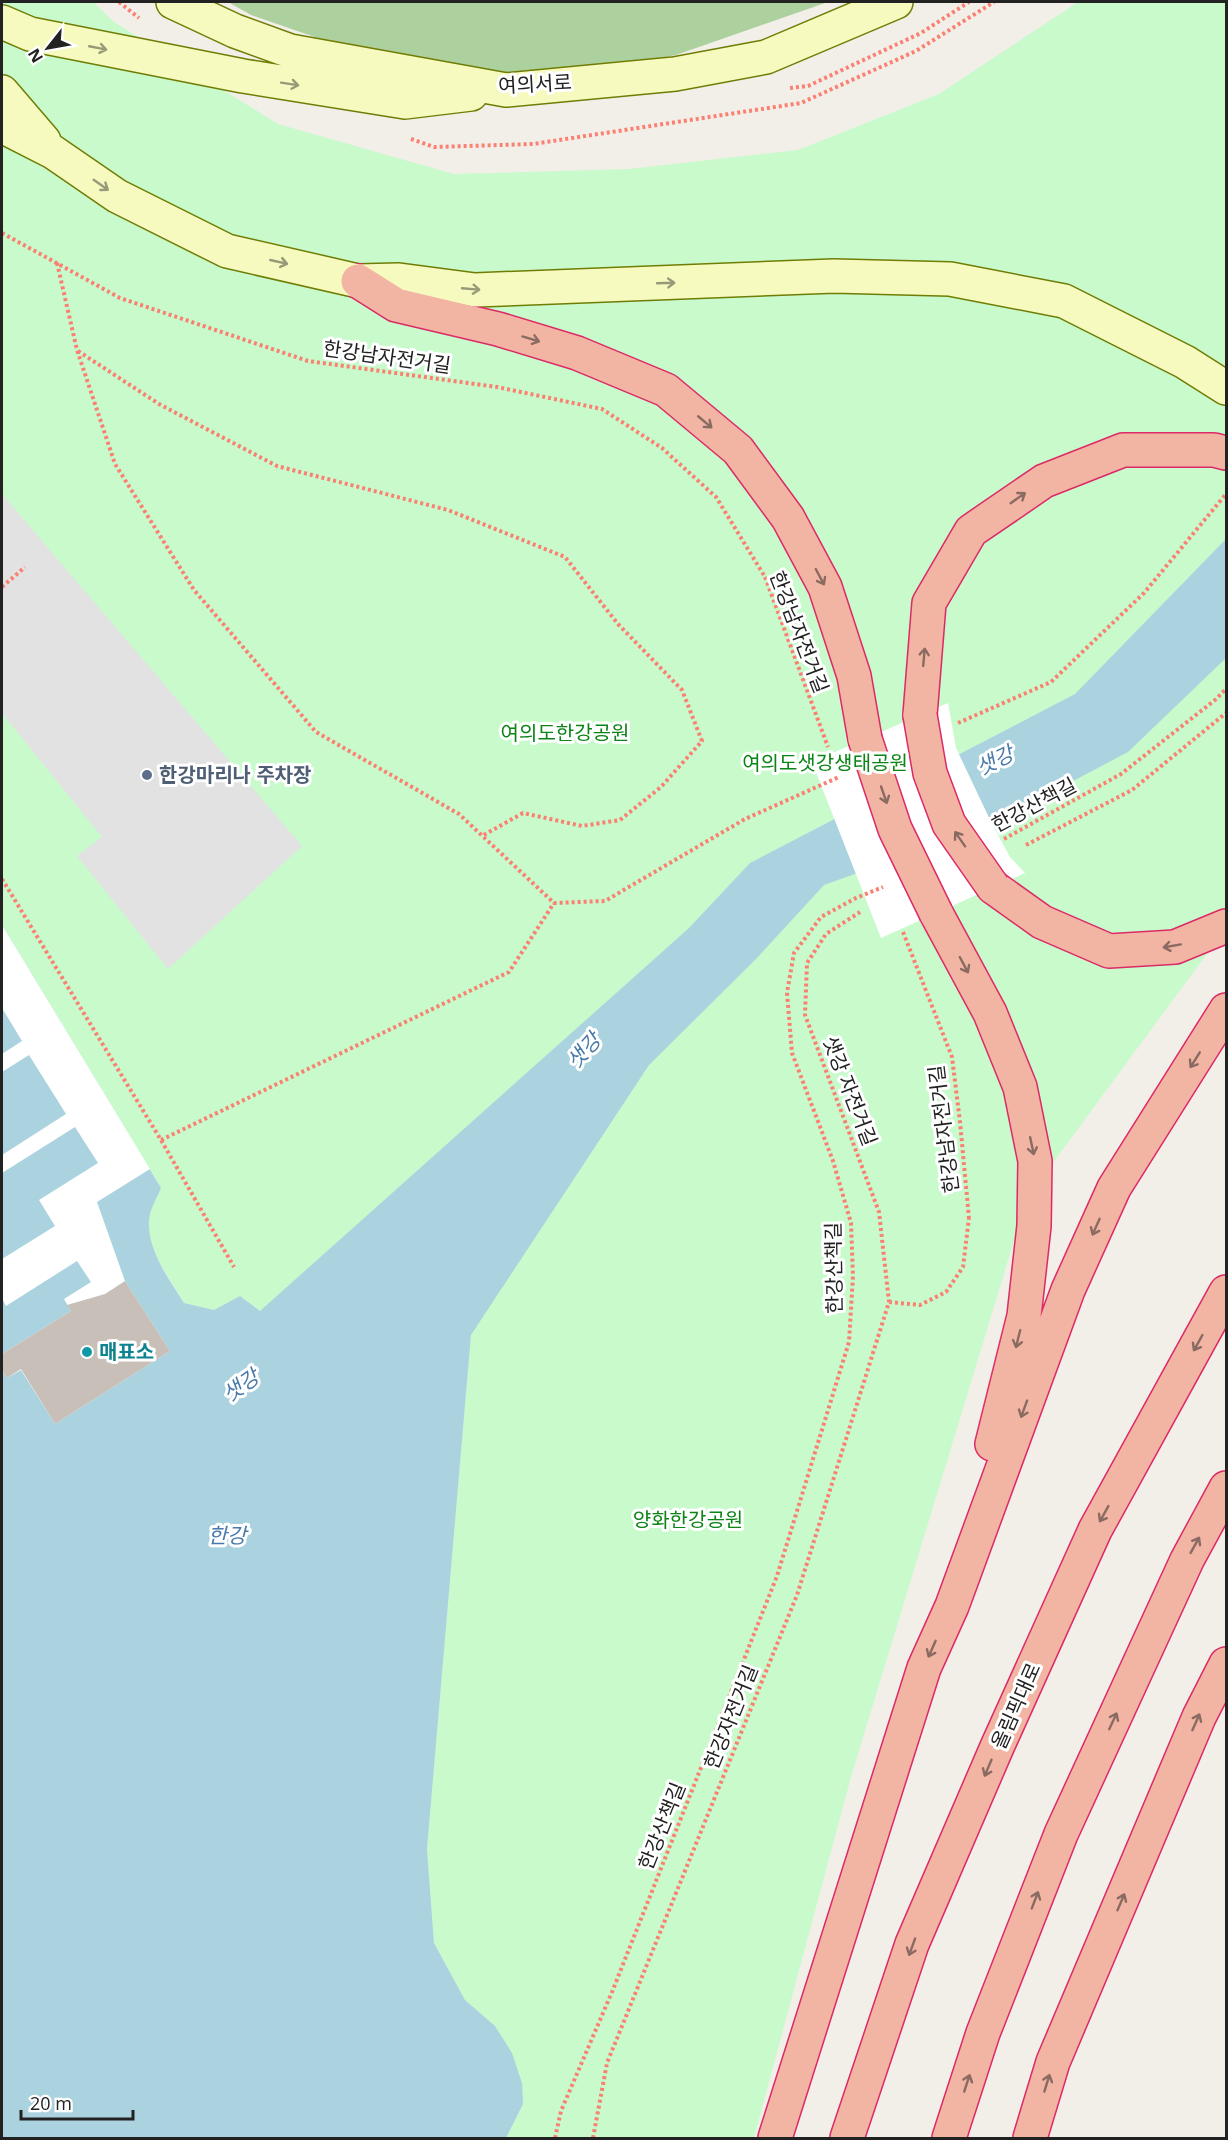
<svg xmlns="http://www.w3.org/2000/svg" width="1228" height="2140" viewBox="0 0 1228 2140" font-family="'Open Sans','Noto Sans KR',sans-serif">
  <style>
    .forest { fill: #add19e }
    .park { fill: #c8facc }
    .parking { fill: #e2e2e2 }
    .water { fill: #aad3df }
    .pier { fill: #fff }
    .building { fill: #c7bfb8 }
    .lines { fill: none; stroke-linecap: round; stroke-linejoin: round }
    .secondary-casing { stroke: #707d05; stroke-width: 36 }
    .trunk-casing { stroke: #dc2a67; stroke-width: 36 }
    .path { stroke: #fa8072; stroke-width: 4; stroke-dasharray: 3 3; stroke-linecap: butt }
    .secondary { stroke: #f7fabf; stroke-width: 33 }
    .trunk { stroke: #f2b4a3; stroke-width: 33 }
    .trunk-bridge-casing { stroke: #dc2a67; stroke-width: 36; stroke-linecap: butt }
    .path-bridge { stroke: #fa8072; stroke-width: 4; stroke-dasharray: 3 3; stroke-linecap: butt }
    .trunk-bridge { stroke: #f2b4a3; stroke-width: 33 }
    .oneway { stroke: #979978 }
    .oneway2 { stroke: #8a6b62 }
    .service-dot { fill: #5c6f8a; stroke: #fff; stroke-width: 2 }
    .culture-dot { fill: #0f9aa8; stroke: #fff; stroke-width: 2 }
    .labels { text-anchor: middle; stroke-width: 6; stroke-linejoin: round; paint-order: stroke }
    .street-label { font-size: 20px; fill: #222; stroke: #fff }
    .park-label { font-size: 20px; fill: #0c8416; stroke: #fff }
    .service-label { font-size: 20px; font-weight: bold; fill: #4e5e75; stroke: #fff; text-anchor: start }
    .culture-label { font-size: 20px; font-weight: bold; fill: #0d838f; stroke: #fff; text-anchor: start }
    .water-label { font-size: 21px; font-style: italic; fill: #4a7aab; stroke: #fff }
  </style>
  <rect width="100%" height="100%" fill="#f2efe9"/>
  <path class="forest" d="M228,2H828L676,55L563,77L460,72L332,43L251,15Z"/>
  <path class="park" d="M2,2H93L114,22L278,124L454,174L629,169L798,150L939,94L1078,2H1226V928L1027,1198L851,1777L754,2138H506L523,2104L495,2026L465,2000L434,1943L427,1849L471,1335L260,1311L240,1296L214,1310L184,1303C170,1279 147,1250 149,1220C150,1209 157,1197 161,1188L2,925Z"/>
  <path class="parking" d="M2,494L302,846L168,969L77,856L102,837L2,713V604L3,597L2,594Z"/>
  <path class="water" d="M1226,539V658L1128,752L988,826L824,885L756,959L649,1065L471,1335L427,1849L434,1943L465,2000L495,2026L512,2053L522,2083L523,2104L506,2138H2V925L161,1188C157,1198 150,1209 149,1220C147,1250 169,1279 184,1303L214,1310L240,1296L260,1311L689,928L750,863L1075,694Z"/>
  <path class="pier" d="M948,703L956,748L993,826L1010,857L1025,873L881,938L812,762Z
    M2,925L150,1169L97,1202L125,1281L170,1351L55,1424L21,1370L7,1378L2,1370V1354L71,1311L64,1299L91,1282L77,1261L6,1306L2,1298V1259L55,1226L39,1200L98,1163L75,1127L2,1173V1155L66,1114L29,1055L2,1072V1054L22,1041L2,1008Z"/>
  <path class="building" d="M125,1281L170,1351L55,1424L21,1369L7,1378L2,1370V1354L71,1311L67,1305L105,1294Z"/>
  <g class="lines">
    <g class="secondary-casing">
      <path id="secondary" d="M173,2L235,31L290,51L506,90L675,74L766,57L896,2
        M2,22L30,34L243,76L405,102L471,94
        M2,92L44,141
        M2,126L53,152L117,196L227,251L358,281L399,280L475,290L834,276L950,279L1064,301L1185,362L1226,388"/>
    </g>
    <g class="trunk-casing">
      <path id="trunk" d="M358,281L396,305L498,329L577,353L666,390L738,450L788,518L825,587L854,676L865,739
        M920,715L929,603L971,531L1044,481L1123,450H1214L1226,453
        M993,887L1042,922L1109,951L1175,947L1226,926
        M936,913L990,1013L1020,1087L1035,1161L1034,1226L1024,1316L992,1444
        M775,2138L924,1668L952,1606L1068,1290L1114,1188L1226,1010
        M847,2138L912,1944L997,1747L1095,1530L1226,1292
        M949,2138L983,2033L1061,1834L1187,1560L1226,1488
        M1030,2138L1053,2062L1199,1717L1226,1664"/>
    </g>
    <path class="path" d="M119,2L139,18
      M790,88L808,86L921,33L969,2
      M411,139L434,147L533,144L801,103L916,51L994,2
      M2,233L120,298L308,361L497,387L602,409L662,448L716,497L765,577
      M57,263L77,350L115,464L194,590L316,732L459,814L554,903L605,901L745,819L839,777
      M78,351L159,404L277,466L448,510L565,557L618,624L682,690L702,741L661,787L620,820L582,826L523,813L482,836
      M2,587L25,567
      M958,723L1051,682L1144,593L1226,494
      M1004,839L1121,774L1215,700L1226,689
      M1026,845L1132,790L1226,713
      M2,879L161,1140L234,1267
      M161,1140L509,972L554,903
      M889,1302L920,1305L946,1292L963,1267L969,1218
      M555,2138L561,2111L612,1992L777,1576L849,1342L853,1276L851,1223L833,1161L792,1053L787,993L794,953L821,917L856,898L883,887
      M593,2138L607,2063L797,1595L889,1302L879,1212L805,1015L807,963L826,934L860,912"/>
    <use href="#secondary" class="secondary"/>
    <use href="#trunk" class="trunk"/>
    <g class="trunk-bridge-casing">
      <path id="trunk-bridge" d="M920,715L930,773L949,824L993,887
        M865,739L895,829L936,913"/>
    </g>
    <path class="path-bridge" d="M765,577L828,747
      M903,932L952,1057L960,1122L969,1218"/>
    <use href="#trunk-bridge" class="trunk-bridge"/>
  </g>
  <defs><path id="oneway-shaft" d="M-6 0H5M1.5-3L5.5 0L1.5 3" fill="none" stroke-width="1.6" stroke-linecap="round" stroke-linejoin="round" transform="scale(1.5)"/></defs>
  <g class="oneway">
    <use href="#oneway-shaft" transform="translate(98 48) rotate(11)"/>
    <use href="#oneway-shaft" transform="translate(290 84) rotate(9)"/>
    <use href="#oneway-shaft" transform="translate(101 185) rotate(35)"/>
    <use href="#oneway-shaft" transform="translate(279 262) rotate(13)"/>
    <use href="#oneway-shaft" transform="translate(666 283) rotate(-2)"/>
    <use href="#oneway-shaft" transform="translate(471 289) rotate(5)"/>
  </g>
  <g class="oneway2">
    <use href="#oneway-shaft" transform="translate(531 339) rotate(17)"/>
    <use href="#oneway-shaft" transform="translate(705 422) rotate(40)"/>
    <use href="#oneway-shaft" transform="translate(1018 498) rotate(-35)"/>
    <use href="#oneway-shaft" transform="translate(820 577) rotate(62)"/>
    <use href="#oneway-shaft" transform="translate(924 657) rotate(-85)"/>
    <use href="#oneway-shaft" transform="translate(884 795) rotate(71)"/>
    <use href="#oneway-shaft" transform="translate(960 839) rotate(-125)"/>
    <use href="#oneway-shaft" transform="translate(1172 946) rotate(170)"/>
    <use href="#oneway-shaft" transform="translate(964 965) rotate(62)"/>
    <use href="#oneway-shaft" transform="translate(1195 1060) rotate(122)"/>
    <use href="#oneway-shaft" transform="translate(1032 1146) rotate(78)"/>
    <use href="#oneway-shaft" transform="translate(1096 1227) rotate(114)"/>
    <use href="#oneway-shaft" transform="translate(1018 1339) rotate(104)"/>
    <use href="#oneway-shaft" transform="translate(1198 1343) rotate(119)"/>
    <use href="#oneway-shaft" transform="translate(1024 1409) rotate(110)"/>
    <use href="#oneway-shaft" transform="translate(1104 1514) rotate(119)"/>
    <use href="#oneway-shaft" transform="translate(1195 1545) rotate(-61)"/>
    <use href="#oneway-shaft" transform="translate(932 1649) rotate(114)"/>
    <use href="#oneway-shaft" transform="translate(1113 1721) rotate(-65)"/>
    <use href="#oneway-shaft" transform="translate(1196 1722) rotate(-66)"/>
    <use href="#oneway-shaft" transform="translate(988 1768) rotate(113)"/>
    <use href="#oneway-shaft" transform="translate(1035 1900) rotate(-69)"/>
    <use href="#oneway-shaft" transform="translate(1121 1902) rotate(-67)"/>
    <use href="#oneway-shaft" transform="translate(912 1947) rotate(110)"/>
    <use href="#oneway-shaft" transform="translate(967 2083) rotate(-72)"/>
    <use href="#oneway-shaft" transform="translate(1047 2083) rotate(-73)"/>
  </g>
  <circle class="service-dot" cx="147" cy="775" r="6"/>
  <circle class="culture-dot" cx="87" cy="1352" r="6"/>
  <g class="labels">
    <g class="street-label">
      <text transform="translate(535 84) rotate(-3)" y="7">여의서로</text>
      <text transform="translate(387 357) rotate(8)" y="7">한강남자전거길</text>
      <text transform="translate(799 632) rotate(69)" y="7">한강남자전거길</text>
      <text transform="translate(1034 805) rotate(-28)" y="7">한강산책길</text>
      <text transform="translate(850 1091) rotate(69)" y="7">샛강 자전거길</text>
      <text transform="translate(944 1129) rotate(-97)" y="7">한강남자전거길</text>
      <text transform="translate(834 1268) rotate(-91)" y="7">한강산책길</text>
      <text transform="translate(1016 1706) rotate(-66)" y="7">올림픽대로</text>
      <text transform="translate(731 1717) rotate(-68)" y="7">한강자전거길</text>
      <text transform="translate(662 1826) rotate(-68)" y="7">한강산책길</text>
    </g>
    <g class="park-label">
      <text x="565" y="740">여의도한강공원</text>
      <text x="825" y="770">여의도샛강생태공원</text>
      <text x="688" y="1527">양화한강공원</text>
    </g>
    <g class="service-label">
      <text x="159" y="782">한강마리나 주차장</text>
    </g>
    <g class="culture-label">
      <text x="99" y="1359">매표소</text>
    </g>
    <g class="water-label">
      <text transform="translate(995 761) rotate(-26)" y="7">샛강</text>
      <text transform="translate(584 1051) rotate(-48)" y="7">샛강</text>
      <text transform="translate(241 1386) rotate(-35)" y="7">샛강</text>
      <text x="227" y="1543">한강</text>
    </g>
  </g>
  <rect width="1228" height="2140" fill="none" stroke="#222222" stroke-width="6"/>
  <g transform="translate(48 48) rotate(239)" stroke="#ffffff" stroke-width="4.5" paint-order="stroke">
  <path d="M0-4.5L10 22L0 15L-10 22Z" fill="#222222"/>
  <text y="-9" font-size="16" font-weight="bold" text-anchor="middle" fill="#222222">N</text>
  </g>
  <path d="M21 2110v9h112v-9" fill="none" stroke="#222222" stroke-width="3"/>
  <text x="30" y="2110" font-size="18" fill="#222222" stroke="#ffffff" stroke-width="4.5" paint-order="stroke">20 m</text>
</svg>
